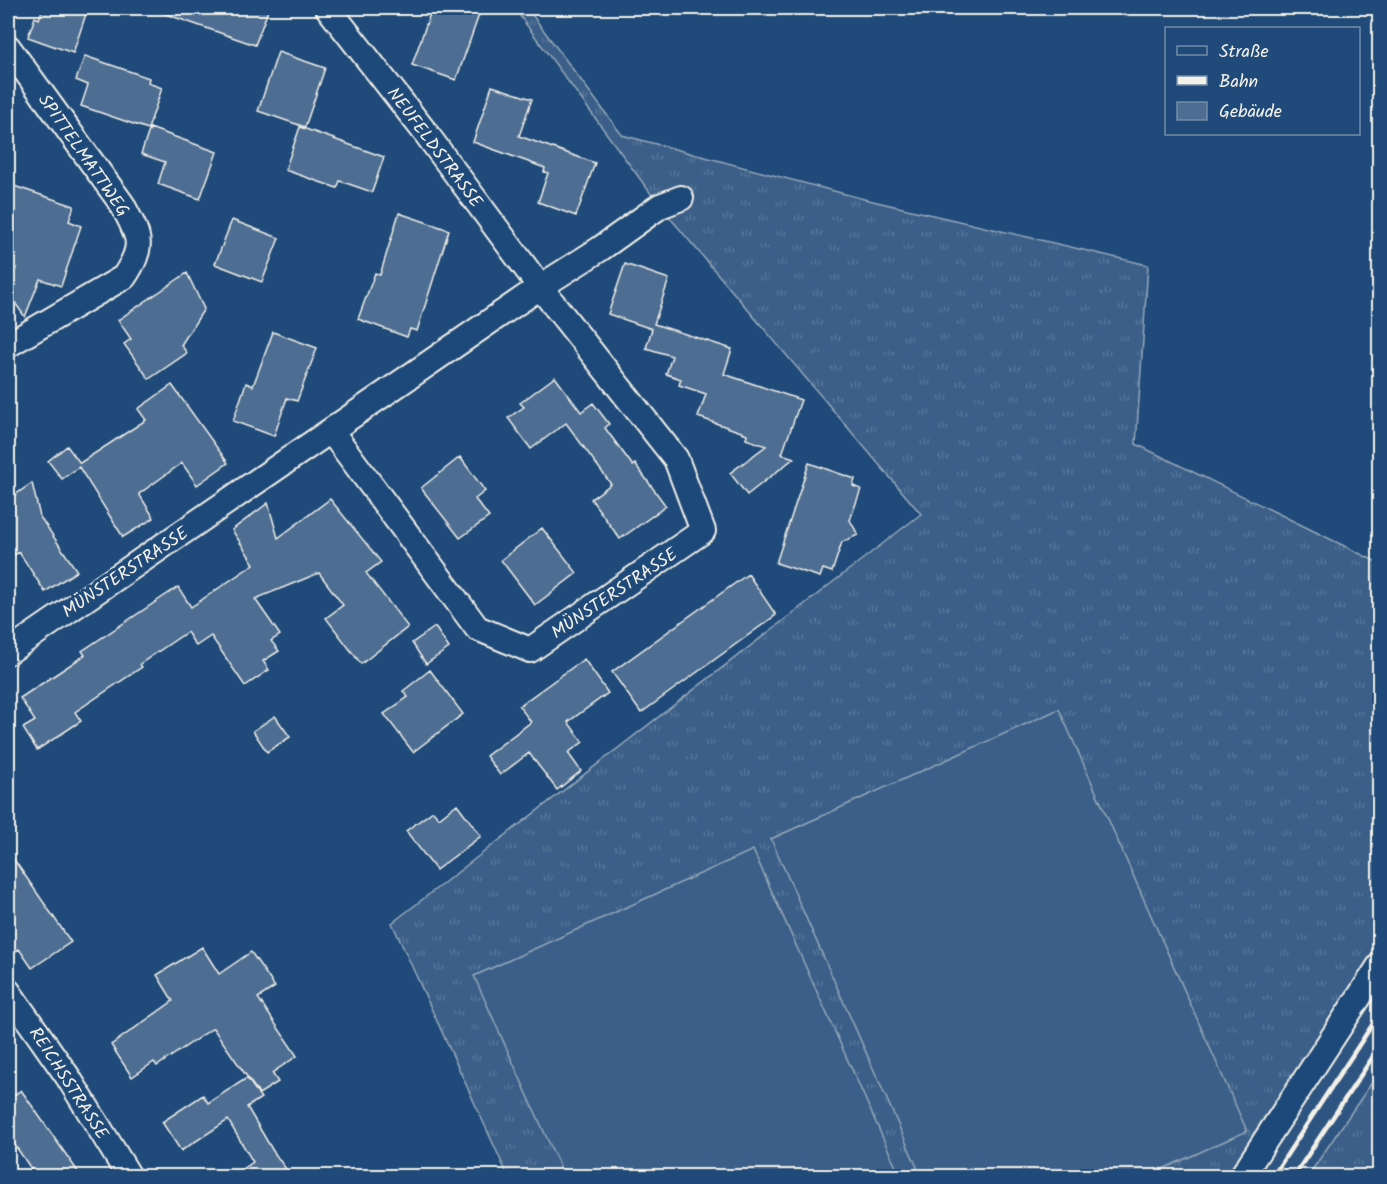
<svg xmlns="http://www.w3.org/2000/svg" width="1387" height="1184" viewBox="0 0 1387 1184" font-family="Kalam,sans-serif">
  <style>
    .built { fill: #2d5581 }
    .grass { fill: url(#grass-tufts); stroke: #97a8b8; stroke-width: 1.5 }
    .pitch { fill: #3a5f88; stroke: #97a8b8; stroke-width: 1.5 }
    .building { fill: #4d6e92; stroke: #f4f1e8; stroke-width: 1.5 }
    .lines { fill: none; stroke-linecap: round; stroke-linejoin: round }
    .street-casing { stroke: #f4f1e8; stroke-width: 28 }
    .street { stroke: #1f4a7a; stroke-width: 24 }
    .rail { stroke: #f4f1e8; stroke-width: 4.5 }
    .labels { text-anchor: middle; stroke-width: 6; stroke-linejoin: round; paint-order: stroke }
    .street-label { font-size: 18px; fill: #f4f1e8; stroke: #1f4a7a }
  </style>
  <defs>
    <pattern id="grass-tufts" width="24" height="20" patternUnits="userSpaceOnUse" patternTransform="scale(1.5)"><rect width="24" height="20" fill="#3a5f88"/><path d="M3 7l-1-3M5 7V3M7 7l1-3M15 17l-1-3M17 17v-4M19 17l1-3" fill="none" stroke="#577699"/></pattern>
  </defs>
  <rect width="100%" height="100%" fill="#1f4a7a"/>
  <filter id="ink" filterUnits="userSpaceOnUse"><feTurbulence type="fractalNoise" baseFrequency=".0167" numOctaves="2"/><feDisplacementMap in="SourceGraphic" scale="12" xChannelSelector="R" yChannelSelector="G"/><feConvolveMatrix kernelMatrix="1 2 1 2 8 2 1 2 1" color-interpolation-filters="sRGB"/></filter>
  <g filter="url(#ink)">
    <path class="built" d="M1379,974V1072L1308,1176H1236Z"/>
    <path class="grass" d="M514,8H527L622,135L864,199L1148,265L1136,444L1379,563V974L1236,1176H508L392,923L921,514L660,206Z
      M1379,1072V1176H1308Z"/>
    <path class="pitch" d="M1059,709L1247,1131L1147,1176H921L771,839Z
      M753,850L900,1176H564L474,976Z"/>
    <path class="building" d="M43,8H88L73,53L28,37L35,17L39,19Z
      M158,8H269L255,45L157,11Z
      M432,8H466L480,12L456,80L412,65Z
      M278,52L325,68L305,127L258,111Z
      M85,56L149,78L148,83L162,88L148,129L81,106L88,85L76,80Z
      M492,86L532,99L519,136L595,163L576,216L538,202L548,173L544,172L545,168L473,142Z
      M300,127L384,157L372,192L340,181L337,188L285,170Z
      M150,128L217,152L200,199L158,184L165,162L141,154Z
      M8,184L74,206L69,221L81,226L61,286L40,279L25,317L8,293L16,268L8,267Z
      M399,213L449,230L417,331L410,329L407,337L358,319L375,273L380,275Z
      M232,220L279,238L262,282L215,264Z
      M625,264L669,279L654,324L732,349L724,374L801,400L782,454L794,458L747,495L730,473L766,446L746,439L747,434L698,417L706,394L679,385L681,379L666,374L672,356L646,348L652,329L608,314Z
      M187,273L204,309L181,345L187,353L149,379L124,344L131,339L118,320Z
      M273,332L317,348L297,401L287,398L274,436L233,421L246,383L253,386Z
      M555,377L581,412L593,403L609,424L605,428L633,466L635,464L666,506L620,539L591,499L611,484L566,423L531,449L508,418L524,407L520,403Z
      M172,385L228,463L197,485L182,463L139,494L154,518L123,537L79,467L62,479L48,461L67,446L80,463L146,420L138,409Z
      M460,457L485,491L475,499L489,517L460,538L421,488Z
      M809,463L855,479L853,486L861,489L850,520L858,535L842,542L832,572L823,569L820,577L776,563Z
      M32,483L40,517L77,571L45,592L19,552L8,559V500Z
      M330,499L381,562L366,573L408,627L361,664L326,618L343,605L319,573L255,599L280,635L271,641L279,651L263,661L269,670L245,686L211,636L196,646L187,632L140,664L142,667L75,712L81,721L37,750L23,728L35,721L20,698L85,655L82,651L178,587L191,607L254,564L232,530L268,503L278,538Z
      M542,528L577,573L535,605L501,560Z
      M748,574L776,615L641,713L612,672Z
      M435,627L449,648L426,664L412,643Z
      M584,659L608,693L568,722L583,742L568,753L581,771L557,790L529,753L500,775L486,756L531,722L519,706Z
      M430,670L463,714L413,752L384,714L408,697L403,691Z
      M275,716L290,737L267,752L253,731Z
      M457,804L481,836L436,870L406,831L433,811L439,818Z
      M8,851L71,942L32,968L19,949L8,956Z
      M202,947L219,974L251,952L275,987L258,998L297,1056L272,1073L278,1082L259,1094L213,1028L157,1066L154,1062L132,1077L111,1045L173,1001L157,975Z
      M247,1078L261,1098L247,1107L273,1151L291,1176H233L253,1162L228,1120L181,1151L162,1122L203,1095L208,1103Z
      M21,1090L81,1176H36L8,1135V1100Z"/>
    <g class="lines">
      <g class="street-casing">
        <path id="street" d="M328,8L425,132L540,287L676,459L703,531L530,650L477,628L331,431
          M8,47L122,204C139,237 146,244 124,277L8,345
          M8,652L540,287L600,249L660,206L681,198
          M8,991L68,1077L129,1176
          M1242,1176L1380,965"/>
      </g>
      <use href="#street" class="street"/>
      <path class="rail" d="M1273,1176L1380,1013
        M1294,1176L1380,1046"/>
    </g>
  </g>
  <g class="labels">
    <g class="street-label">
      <text transform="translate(435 147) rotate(53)" y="6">NEUFELDSTRASSE</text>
      <text transform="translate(84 155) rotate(55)" y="6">SPITTELMATTWEG</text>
      <text transform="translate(125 572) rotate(-34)" y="6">MÜNSTERSTRASSE</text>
      <text transform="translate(614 593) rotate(-34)" y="6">MÜNSTERSTRASSE</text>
      <text transform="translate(69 1083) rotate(57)" y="6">REICHSSTRASSE</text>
    </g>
  </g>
  <rect width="1387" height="1184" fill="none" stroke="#1f4a7a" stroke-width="30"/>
  <rect x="15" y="15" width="1357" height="1154" fill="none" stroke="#f4f1e8" stroke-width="2" filter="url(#ink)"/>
  <rect x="1165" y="27" width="195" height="108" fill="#1f4a7a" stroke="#748da6" stroke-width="1.5"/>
  <rect x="1177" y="46" width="30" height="9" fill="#1f4a7a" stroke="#748da6" stroke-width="1.5"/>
  <text x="1219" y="57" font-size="18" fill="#f4f1e8">Straße</text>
  <rect x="1177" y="76" width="30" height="9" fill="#f4f1e8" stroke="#748da6" stroke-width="1.5"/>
  <text x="1219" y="87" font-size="18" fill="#f4f1e8">Bahn</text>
  <rect x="1177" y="102" width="30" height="18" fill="#4d6e92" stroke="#748da6" stroke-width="1.5"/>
  <text x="1219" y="117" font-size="18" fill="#f4f1e8">Gebäude</text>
</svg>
